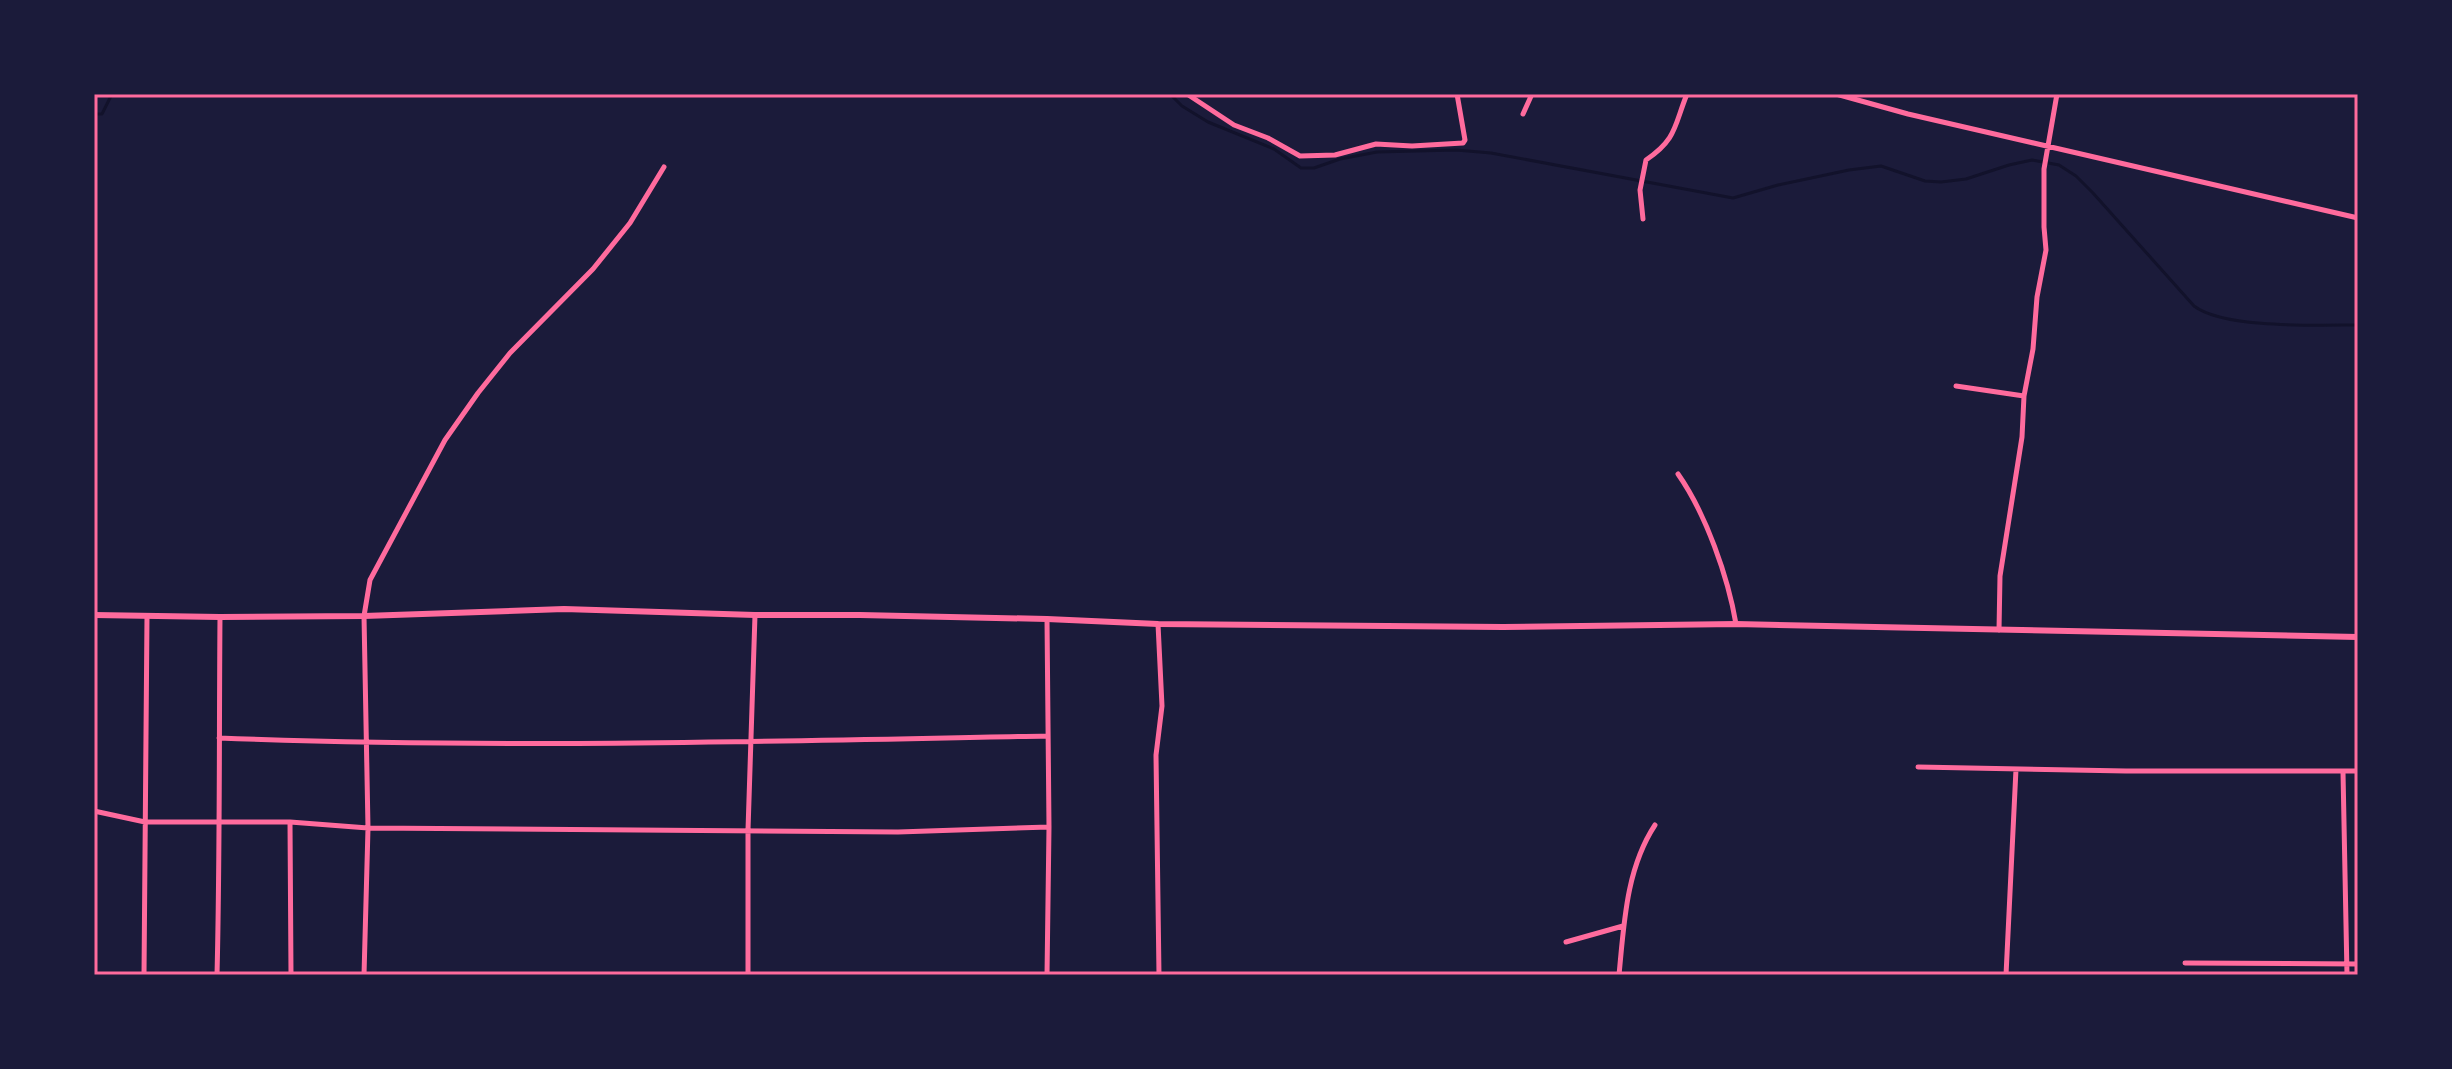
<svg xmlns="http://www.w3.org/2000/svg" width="2452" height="1069" viewBox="0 0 2452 1069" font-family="'Sofia Sans Condensed',sans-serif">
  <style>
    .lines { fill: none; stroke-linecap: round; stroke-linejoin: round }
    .stream { stroke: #12122b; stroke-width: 3 }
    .minor { stroke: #ff6b9d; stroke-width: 5 }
    .tertiary { stroke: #ff6b9d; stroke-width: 6 }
    .neatline { fill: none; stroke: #ff6b9d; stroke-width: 3 }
  </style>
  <rect width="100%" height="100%" fill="#1b1b3a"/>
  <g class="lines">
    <path class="stream" d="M193,94H200
      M255,94H258
      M1170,94L1182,106L1208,122L1274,149L1301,168H1314L1340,159L1377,152L1456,150L1491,153L1733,198L1778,185L1849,170L1881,166L1925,181L1941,182L1966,179L2009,165L2032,160L2059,165L2076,176L2093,193L2194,306C2224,329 2318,325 2358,325
      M94,114H102L112,94"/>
    <path class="minor" d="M1187,94L1234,125L1268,138L1300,156L1335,155L1376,144L1412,146L1463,143L1465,140L1457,94
      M1836,94L1908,114L2358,218
      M1523,114L1532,94
      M1643,219L1640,190L1646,160C1677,139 1674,126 1687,94
      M1956,386L2024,396
      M1678,474C1706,514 1728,577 1736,624
      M1047,619L1049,827L1047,975
      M1158,624L1162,706L1156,755L1159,975
      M1999,630L2000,576L2022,437L2024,396L2033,349L2037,297L2046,250L2044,227V169L2057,94
      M219,738C495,749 771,741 1048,736
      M1918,767L2126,771H2358
      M2343,772L2347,975
      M94,811L145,822H290L368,828L898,832L1049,827
      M290,822L291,975
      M1566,942L1623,926
      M2185,963L2358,964
      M144,975L147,616
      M217,975C220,856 219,737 220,617
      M364,975L368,828L364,616L370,580L445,440L478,393L510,353L593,269L630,223L664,167
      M748,975V830L755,615
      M1619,975C1624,924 1626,869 1655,825
      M2006,975L2016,769"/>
    <path class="tertiary" d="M94,615L220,617L364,616L564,609L755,615H860L1047,619L1158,624L1503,627L1736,624L2358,637"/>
  </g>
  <rect width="2452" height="1069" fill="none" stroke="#1b1b3a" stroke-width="192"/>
  <rect x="96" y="96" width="2260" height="877" class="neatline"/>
</svg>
